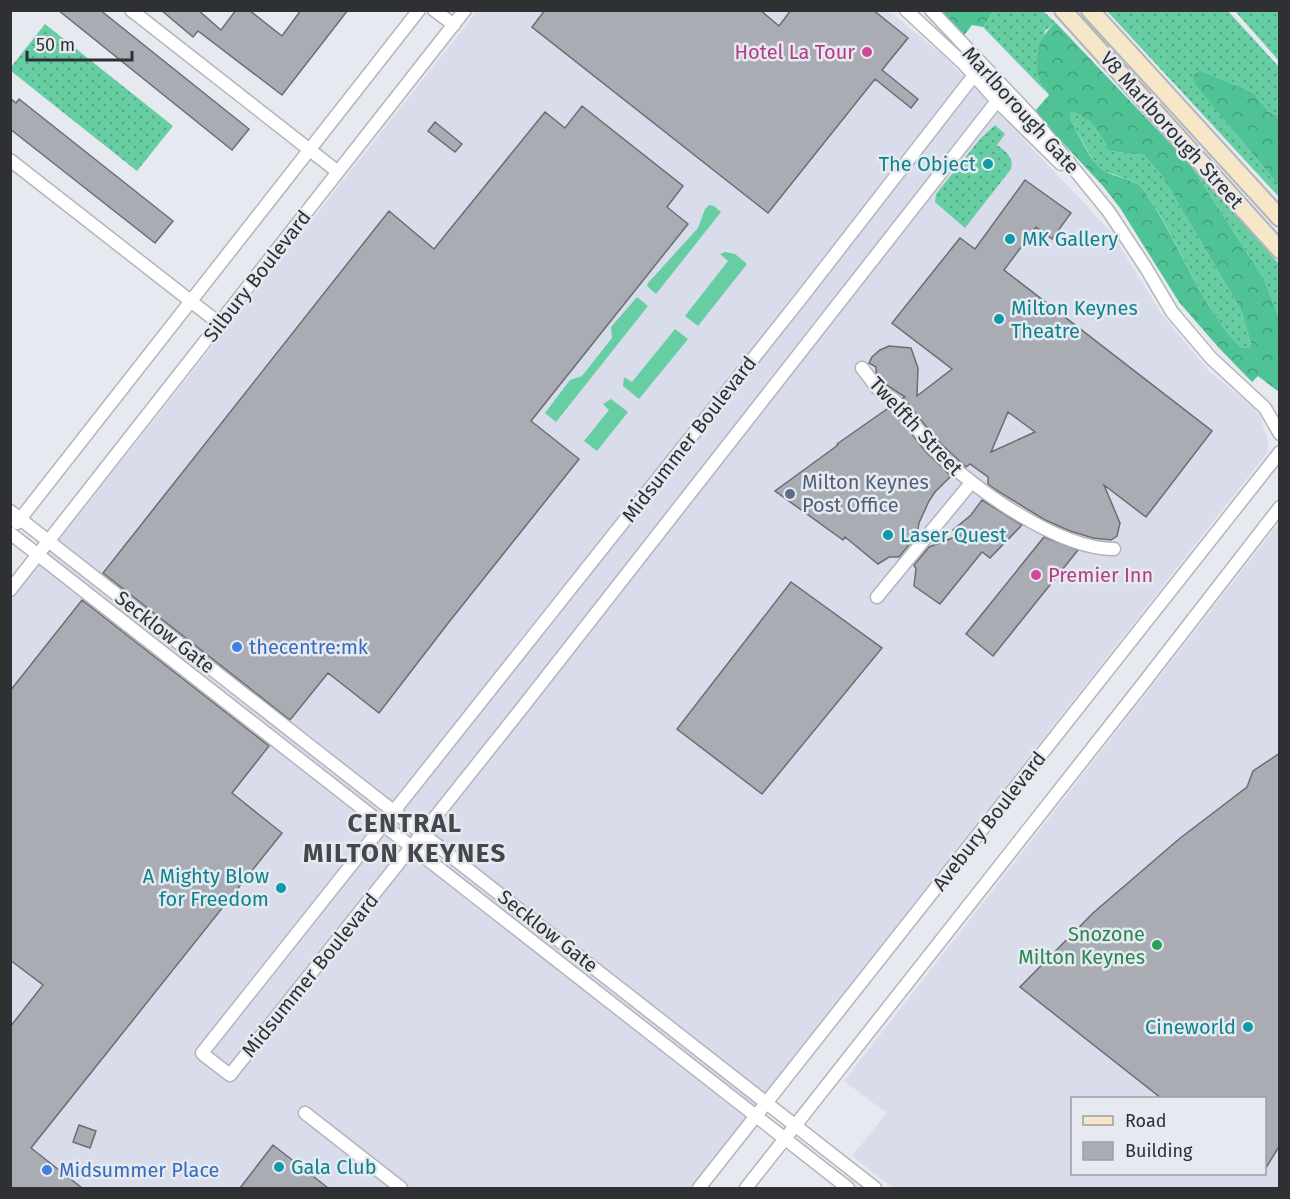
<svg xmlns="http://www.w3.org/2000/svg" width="1290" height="1199" viewBox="0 0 1290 1199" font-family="'Fira Sans',sans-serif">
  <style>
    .built { fill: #d9dcea; fill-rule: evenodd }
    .grass { fill: url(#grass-dots) }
    .forest { fill: url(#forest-crowns); fill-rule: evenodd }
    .garden { fill: #67cda3 }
    .building { fill: #aaacb3; stroke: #6b6d73; stroke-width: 1.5; fill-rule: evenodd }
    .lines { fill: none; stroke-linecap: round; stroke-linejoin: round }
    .street-casing { stroke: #b3b5bc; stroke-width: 15 }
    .secondary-casing { stroke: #b3b5bc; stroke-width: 20 }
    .street { stroke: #fff; stroke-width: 12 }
    .secondary { stroke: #f5e7c7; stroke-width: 16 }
    .hotel-dot { fill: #d1479c; stroke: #e7e9f0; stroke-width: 2 }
    .culture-dot { fill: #0f9aa8; stroke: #e7e9f0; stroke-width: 2 }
    .service-dot { fill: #5c6f8a; stroke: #e7e9f0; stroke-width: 2 }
    .shop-dot { fill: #3f7fe0; stroke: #e7e9f0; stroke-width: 2 }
    .leisure-dot { fill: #2e9e5b; stroke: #e7e9f0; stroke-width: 2 }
    .labels { text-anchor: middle; stroke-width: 5; stroke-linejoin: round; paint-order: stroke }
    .hotel-label { font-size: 20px; fill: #b23c85; stroke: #e7e9f0; text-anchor: end }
    .street-label { font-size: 20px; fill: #2f3033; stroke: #e7e9f0 }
    .culture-label { font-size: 20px; fill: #0d838f; stroke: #e7e9f0; text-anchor: start }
    .service-label { font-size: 20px; fill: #4e5e75; stroke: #e7e9f0; text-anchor: start }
    .shop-label { font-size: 20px; fill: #366cbe; stroke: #e7e9f0; text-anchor: start }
    .leisure-label { font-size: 20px; fill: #27864d; stroke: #e7e9f0; text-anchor: end }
    .district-label { font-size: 26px; font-weight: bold; letter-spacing: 1.5px; fill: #46474d; stroke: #e7e9f0 }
  </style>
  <defs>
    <pattern id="grass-dots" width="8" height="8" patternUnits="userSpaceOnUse" patternTransform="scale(1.5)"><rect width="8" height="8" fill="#67cda3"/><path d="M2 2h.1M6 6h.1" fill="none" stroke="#55a785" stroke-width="1.8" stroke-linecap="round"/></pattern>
    <pattern id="forest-crowns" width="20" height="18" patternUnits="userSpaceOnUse" patternTransform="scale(1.5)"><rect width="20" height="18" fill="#50c396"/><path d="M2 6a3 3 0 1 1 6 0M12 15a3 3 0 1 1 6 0" fill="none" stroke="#439f7b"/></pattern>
  </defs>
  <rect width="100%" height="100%" fill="#e7e9f0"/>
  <path class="built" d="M477,11H889L945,57L1089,208L1115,238L1160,312L1209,371L1252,406L1260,417L1268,441L1267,453L691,1188H11L10,602Z
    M1279,523V1188H893L852,1156L887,1113L844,1081ZM1072,1098H1264V1174H1072Z"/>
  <path class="grass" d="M999,10L1043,11L1056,23L1045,31L1040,78L1045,91L983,27L993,12Z
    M1107,11H1228L1279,67V116L1269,112L1254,93L1200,70L1193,75L1237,135L1279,186V197Z
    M1235,11H1279V61Z
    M45,24L173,126L137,171L11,71V67Z
    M1070,110C1090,116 1101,134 1109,151L1144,155L1162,176L1241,310L1251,344L1248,348L1241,347C1198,305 1179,237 1142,188C1136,180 1111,175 1101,169C1093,163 1076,129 1070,119Z
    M995,125L1005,134L997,145C1006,151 1014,158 1011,169L965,228L935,202L936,194L980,139Z
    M1190,164L1236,213L1279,264V318L1264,279Z"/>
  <path class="forest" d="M939,11H999L993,12L983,27L972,25L962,38Z
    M1056,23L1190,164L1264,279L1279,318V392L1258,376L1252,382L1219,348L1179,302L1120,208L1103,186L1034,112L1049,95C1031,75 1033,39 1056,23ZM1070,111C1090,116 1101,134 1109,151L1144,155L1162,176L1241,310L1251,344L1248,348L1241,347C1199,306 1178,237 1142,188C1134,178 1108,177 1098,166C1087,154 1078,133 1070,119Z
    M1200,70L1254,93L1269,112L1279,116V186L1195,84L1193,75Z"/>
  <path class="garden" d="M709,205L714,206L721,212L656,294L647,286L648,283L698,228L705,209Z
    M725,252L735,254L747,264L698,326L685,316L728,261L720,254Z
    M637,297L648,306L556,422L545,413L570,380L582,376L612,338L611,327Z
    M675,329L688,339L639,399L623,386L624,377L632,382Z
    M611,399L628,412L597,451L584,441L609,410L603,404Z"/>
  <path class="building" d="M58,10H100L249,129L232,150Z
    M161,10H198L221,30L236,10H249L282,36L301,10H348L282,95L198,31L193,37Z
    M545,10H760L779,26L791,10H873L908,38L882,70L918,99L911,108L875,79L768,213L532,27Z
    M10,98L16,103L19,99L173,221L155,243L10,129Z
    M582,106L683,186L667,207L688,224L531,421L579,459L449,622L379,713L328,673L290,720L103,573L389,211L434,249L545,112L565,128Z
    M435,122L462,144L455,152L428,131Z
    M1025,180L1071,213L1052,239L1036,227L1004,270L1212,431L1146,517L1104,485L1120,523L1117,536L1111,540L1093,538L1070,531L1045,520L996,490L988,484V477L970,464L966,467L938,441L903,398L905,397L885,384L876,372V367L869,363L872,357L880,350L889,346L911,348L918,368L917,396L952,369L892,323L960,238L975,249ZM1008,412L1035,432L991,452Z
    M890,407L926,452L951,476L935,492L929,501L919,523L917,535L899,557H889L878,564L845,537L843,540L775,491L838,445L837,444Z
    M982,500L1022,525L990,558L982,552L940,604L914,586L916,569L914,565L929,547L960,535L953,530L971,515Z
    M1044,537L1078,550L993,656L966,634Z
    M791,582L882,648L762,794L677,729Z
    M82,600L269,746L232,793L282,833L31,1148L82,1188H10V1027L43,985L10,960V691Z
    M1280,753V1145L1264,1171V1098H1161L1020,987L1093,913L1179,839L1247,787L1253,771Z
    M79,1125L96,1131L90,1148L73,1142Z
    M273,1145L328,1188H240Z"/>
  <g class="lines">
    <g class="street-casing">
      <path id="street" d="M131,10L338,172
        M434,10L454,25
        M906,10L963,63L997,101L1061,164
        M931,10L1031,116L1109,212L1146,268L1172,312L1211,358L1265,408L1280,434
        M982,65L802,297L202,1053L204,1055L230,1075L522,708L997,101
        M10,160L220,324
        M862,368C868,375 873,384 879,390C883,394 890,396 894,400C908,414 919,432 932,447C969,486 1058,549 1114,549
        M10,511L875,1188
        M17,523L419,10
        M10,533L848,1188
        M10,590L465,10
        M877,597L971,483
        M305,1113L401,1188
        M699,1188L1280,452
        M746,1188L1142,685L1280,507"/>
    </g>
    <g class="secondary-casing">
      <path id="secondary" d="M1063,10L1280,250
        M1090,10L1280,218"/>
    </g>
    <use href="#street" class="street"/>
    <use href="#secondary" class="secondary"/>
  </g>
  <g class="hotel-dot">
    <circle cx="867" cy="52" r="6"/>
    <circle cx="1036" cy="575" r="6"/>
  </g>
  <g class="culture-dot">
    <circle cx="988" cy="164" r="6"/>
    <circle cx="1010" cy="239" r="6"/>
    <circle cx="999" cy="319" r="6"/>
    <circle cx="888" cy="535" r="6"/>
    <circle cx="281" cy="888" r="6"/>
    <circle cx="1248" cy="1027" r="6"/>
    <circle cx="279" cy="1167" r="6"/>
  </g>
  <circle class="service-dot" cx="790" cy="494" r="6"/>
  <g class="shop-dot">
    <circle cx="237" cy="647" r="6"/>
    <circle cx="47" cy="1170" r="6"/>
  </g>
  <circle class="leisure-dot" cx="1157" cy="945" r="6"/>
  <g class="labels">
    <g class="hotel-label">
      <text x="855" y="59">Hotel La Tour</text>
      <text x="1048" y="582" text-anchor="start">Premier Inn</text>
    </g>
    <g class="street-label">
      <text transform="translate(1021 110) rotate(48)" y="7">Marlborough Gate</text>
      <text transform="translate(1172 130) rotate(48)" y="7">V8 Marlborough Street</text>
      <text transform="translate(257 276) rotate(-52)" y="7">Silbury Boulevard</text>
      <text transform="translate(916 426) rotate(47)" y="7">Twelfth Street</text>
      <text transform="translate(689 439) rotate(-52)" y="7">Midsummer Boulevard</text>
      <text transform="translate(165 632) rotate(38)" y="7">Secklow Gate</text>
      <text transform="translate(989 821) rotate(-52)" y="7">Avebury Boulevard</text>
      <text transform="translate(548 931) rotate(38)" y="7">Secklow Gate</text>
      <text transform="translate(310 975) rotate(-51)" y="7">Midsummer Boulevard</text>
    </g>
    <g class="culture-label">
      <text x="976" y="171" text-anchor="end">The Object</text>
      <text x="1022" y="246">MK Gallery</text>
      <text x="1011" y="315">Milton Keynes<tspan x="1011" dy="23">Theatre</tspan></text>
      <text x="900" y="542">Laser Quest</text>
      <text x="269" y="883" text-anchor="end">A Mighty Blow<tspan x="269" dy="23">for Freedom</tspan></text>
      <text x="1236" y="1034" text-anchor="end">Cineworld</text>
      <text x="291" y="1174">Gala Club</text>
    </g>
    <g class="service-label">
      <text x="802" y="489">Milton Keynes<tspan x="802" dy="23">Post Office</tspan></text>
    </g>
    <g class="shop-label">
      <text x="249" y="654">thecentre:mk</text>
      <text x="59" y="1177">Midsummer Place</text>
    </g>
    <g class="leisure-label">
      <text x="1145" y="941">Snozone<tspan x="1145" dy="23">Milton Keynes</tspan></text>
    </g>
    <g class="district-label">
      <text x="405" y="832">CENTRAL<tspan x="405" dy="30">MILTON KEYNES</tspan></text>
    </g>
  </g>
  <rect width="1290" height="1199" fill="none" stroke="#2f3033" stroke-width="24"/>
  <rect x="1071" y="1097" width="195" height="78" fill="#e7e9f0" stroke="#9d9fa4" stroke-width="1.5"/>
  <rect x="1083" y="1116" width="30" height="9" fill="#f5e7c7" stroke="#9d9fa4" stroke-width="1.5"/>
  <text x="1125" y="1127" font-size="18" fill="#2f3033">Road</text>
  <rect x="1083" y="1142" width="30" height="18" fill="#aaacb3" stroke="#9d9fa4" stroke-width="1.5"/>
  <text x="1125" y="1157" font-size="18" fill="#2f3033">Building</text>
  <path d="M27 51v9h105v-9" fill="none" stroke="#2f3033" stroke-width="3"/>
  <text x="36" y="51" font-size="18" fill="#2f3033" stroke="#e7e9f0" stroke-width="4.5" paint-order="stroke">50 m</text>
</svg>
